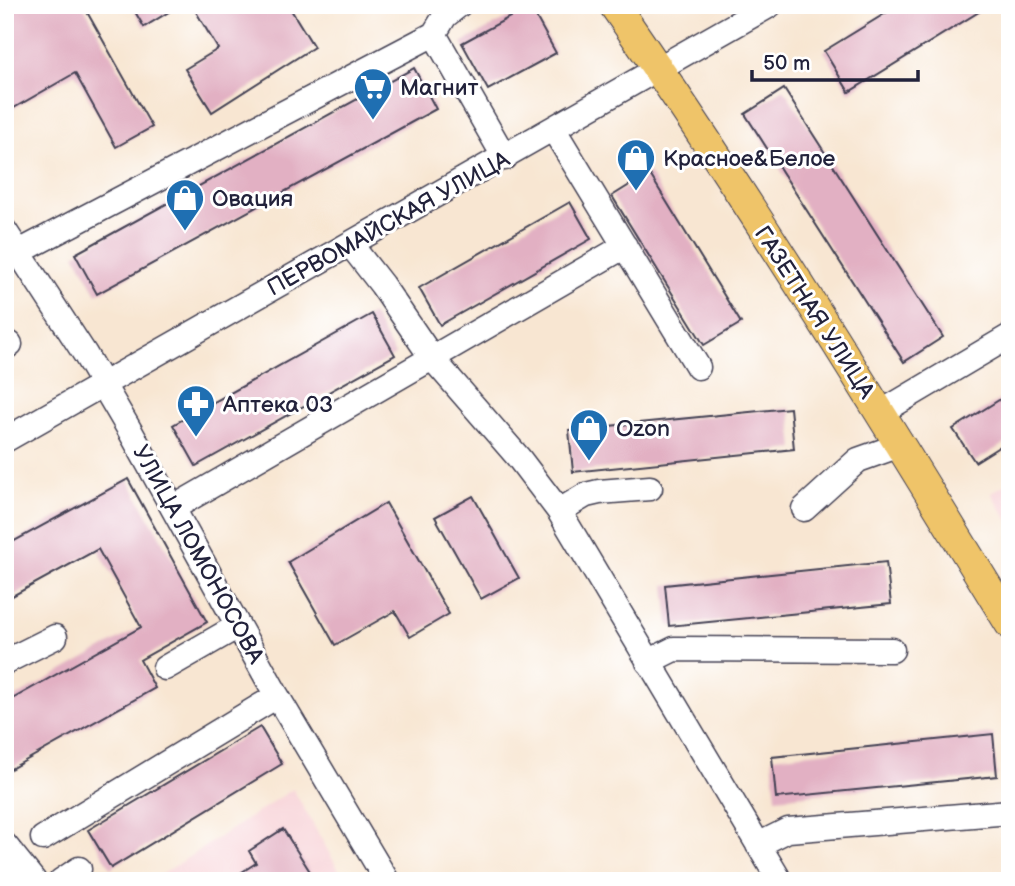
<svg xmlns="http://www.w3.org/2000/svg" width="1015" height="886" viewBox="0 0 1015 886" font-family="'Balsamiq Sans',sans-serif">
  <style>
    .built { fill: #f7cfd4 }
    .building { fill: #e2b0c3 }
    .lines { fill: none; stroke-linecap: round; stroke-linejoin: round }
    .minor-casing { stroke: #423f52; stroke-width: 27 }
    .major-casing { stroke: #423f52; stroke-width: 32 }
    .minor { stroke: #fff; stroke-width: 24 }
    .major { stroke: #efc469; stroke-width: 30 }
    .labels { text-anchor: middle; stroke-width: 6; stroke-linejoin: round; paint-order: stroke }
    .poi-label { font-size: 23px; fill: #22223b; stroke: #fff; text-anchor: start }
    .street-label { font-size: 23px; fill: #22223b; stroke: #fff }
  </style>
  <rect width="100%" height="100%" fill="#fff"/>
  <filter id="ink" filterUnits="userSpaceOnUse"><feTurbulence type="fractalNoise" baseFrequency=".0143" numOctaves="2"/><feDisplacementMap in="SourceGraphic" scale="14" xChannelSelector="R" yChannelSelector="G"/><feConvolveMatrix kernelMatrix="1 2 1 2 8 2 1 2 1" color-interpolation-filters="sRGB"/></filter>
  <filter id="wash" filterUnits="userSpaceOnUse"><feTurbulence type="fractalNoise" baseFrequency=".00686" numOctaves="4" result="noise"/><feDisplacementMap in="SourceGraphic" scale="28" xChannelSelector="R" yChannelSelector="G"/><feGaussianBlur stdDeviation="1.57" result="paint"/><feColorMatrix in="noise" values="0 0 0 0 0 0 0 0 0 0 0 0 0 0 0 0 0 1.4 0 .05"/><feComposite in="paint" operator="in"/></filter>
  <g filter="url(#wash)">
    <rect width="100%" height="100%" fill="#f8e6d2"/>
    <path class="built" d="M1010,481V523L991,493Z
      M293,789L345,881H152Z"/>
    <g id="blocks">
      <path class="building" d="M5,5H83L152,127L116,147L75,73L5,113Z
        M131,5H180L144,27Z
        M192,5H288L314,47L212,112L185,69L218,49Z
        M899,5H990L849,92L824,51Z
        M530,6L556,53L488,90L462,43Z
        M414,68L436,109L97,294L75,254Z
        M784,89L943,337L904,362L745,114Z
        M649,173L741,323L704,345L612,196Z
        M570,202L591,239L440,325L419,288Z
        M372,314L395,355L196,466L173,425Z
        M1010,393V440L975,462L953,429Z
        M790,408L794,449L573,472L569,430Z
        M128,479L207,622L140,660L155,688L5,772V703L141,627L98,549L5,600V546Z
        M473,496L519,578L481,599L435,517Z
        M386,503L449,614L410,637L395,611L335,645L288,562Z
        M886,562L891,604L669,626L665,585Z
        M260,727L282,764L111,868L88,830Z
        M993,734L997,776L776,798L772,757Z
        M283,829L316,881H228L256,863L249,851Z"/>
    </g>
  </g>
  <g filter="url(#ink)">
    <use href="#blocks" fill-opacity="0" stroke="#423f52" stroke-width="2"/>
    <g class="lines">
      <g class="minor-casing">
        <path id="minor" d="M459,5L445,16L434,34L505,158
          M554,130L698,367
          M5,231L85,354L129,429L277,696L387,881
          M350,244L382,285L432,358L518,457L559,511L780,881
          M19,252L434,34
          M5,348L10,344
          M880,413L1010,336
          M5,440L770,5
          M173,508L625,246
          M804,509L858,460L900,445
          M559,511L586,495L599,492L650,488
          M5,662L55,637
          M648,662L674,649L892,650
          M165,668L238,626
          M43,838L277,696
          M5,845L34,881
          M758,845L788,830L1010,812
          M61,881L79,869"/>
      </g>
      <g class="major-casing">
        <path id="major" d="M614,5C754,206 882,415 1010,624"/>
      </g>
      <use href="#minor" class="minor"/>
      <use href="#major" class="major"/>
    </g>
  </g>
  <defs>
    <g id="supermarket-pin" transform="scale(2.0125)"><path d="M0 17L-7.5 6A9.5 9.5 0 1 1 7.5 6Z" fill="#1f6fb2" stroke="#fff"/><path d="M-6-5.5h2.5l.6 2H6L4.5 2H-2.5L-4.4-4H-6ZM-1.5 3.2a1.3 1.3 0 1 0 .1 0ZM3 3.2a1.3 1.3 0 1 0 .1 0Z" fill="#fff"/></g>
    <g id="shop-pin" transform="scale(2.0125)"><path d="M0 17L-7.5 6A9.5 9.5 0 1 1 7.5 6Z" fill="#1f6fb2" stroke="#fff"/><path d="M-5-2.5h2.3a2.7 3.5 0 0 1 5.4 0H5L5.5 6h-11ZM-1.5-2.5h3a1.5 2.3 0 0 0-3 0Z" fill="#fff"/></g>
    <g id="pharmacy-pin" transform="scale(2.0125)"><path d="M0 17L-7.5 6A9.5 9.5 0 1 1 7.5 6Z" fill="#1f6fb2" stroke="#fff"/><path d="M-2-6h4v4h4v4h-4v4h-4v-4h-4v-4h4Z" fill="#fff"/></g>
  </defs>
  <g fill-rule="evenodd">
    <use href="#supermarket-pin" x="373" y="87"/>
    <use href="#shop-pin" x="636" y="158"/>
    <use href="#shop-pin" x="185" y="198"/>
    <use href="#pharmacy-pin" x="196" y="404"/>
    <use href="#shop-pin" x="589" y="428"/>
  </g>
  <g class="labels">
    <g class="poi-label">
      <text x="400" y="95">Магнит</text>
      <text x="663" y="166">Красное&amp;Белое</text>
      <text x="212" y="206">Овация</text>
      <text x="223" y="412">Аптека 03</text>
      <text x="616" y="436">Ozon</text>
    </g>
    <g class="street-label">
      <text transform="translate(388 223) rotate(-29)" y="8">ПЕРВОМАЙСКАЯ УЛИЦА</text>
      <text transform="translate(815 312) rotate(57)" y="8">ГАЗЕТНАЯ УЛИЦА</text>
      <text transform="translate(199 554) rotate(61)" y="8">УЛИЦА ЛОМОНОСОВА</text>
    </g>
  </g>
  <rect width="1015" height="886" fill="none" stroke="#fff" stroke-width="28"/>
  <path d="M752 70v10h166v-10" fill="none" stroke="#22223b" stroke-width="3.5"/>
  <text x="763" y="70" font-size="21" fill="#22223b" stroke="#ffffff" stroke-width="5" paint-order="stroke">50 m</text>
</svg>
